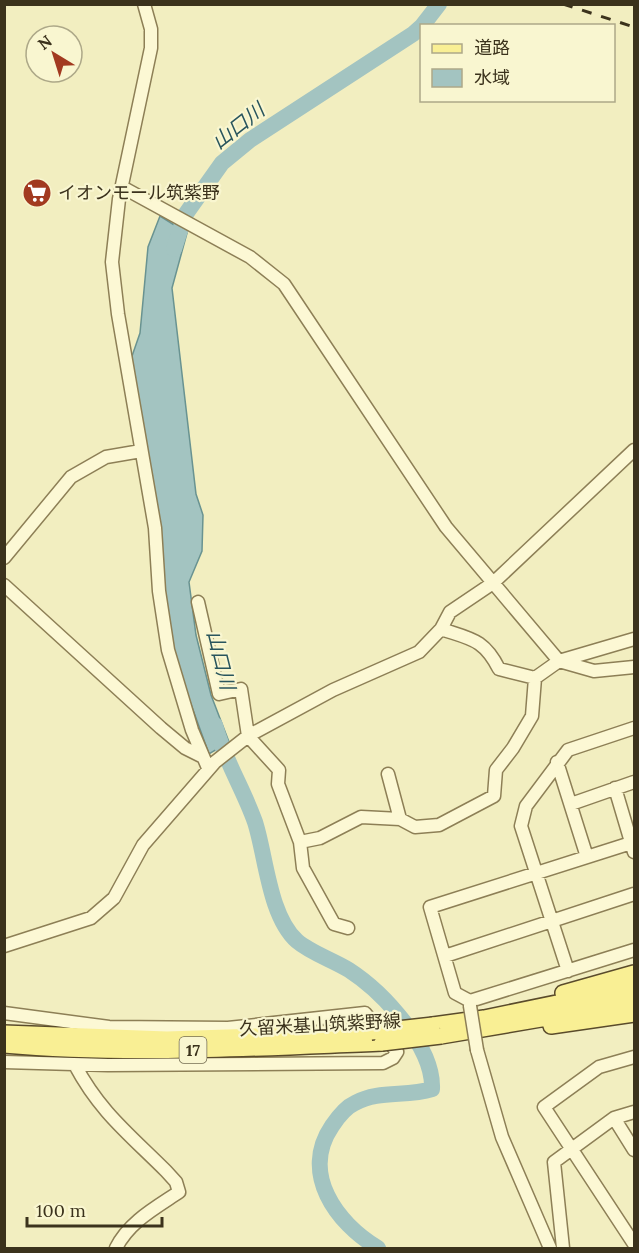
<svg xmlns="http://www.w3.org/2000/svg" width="639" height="1253" viewBox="0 0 639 1253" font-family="Lora,'Noto Sans JP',serif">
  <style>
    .water { fill: #a3c4c1; stroke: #699391; stroke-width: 1.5 }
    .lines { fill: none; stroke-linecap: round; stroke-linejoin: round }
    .river { stroke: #a3c4c1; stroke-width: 16 }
    .minor-casing { stroke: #8d7f56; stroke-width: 15 }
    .major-casing { stroke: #5a4b2b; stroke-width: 18 }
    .minor { stroke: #fcf8d4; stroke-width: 12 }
    .major { stroke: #f9ef94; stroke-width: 15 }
    .rail { stroke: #3b321c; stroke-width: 3; stroke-dasharray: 10 10; stroke-linecap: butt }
    .minor-bridge-casing { stroke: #8d7f56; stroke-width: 15; stroke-linecap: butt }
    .major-bridge-casing { stroke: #5a4b2b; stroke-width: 18; stroke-linecap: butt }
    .minor-bridge { stroke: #fcf8d4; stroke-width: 12 }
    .major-bridge { stroke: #f9ef94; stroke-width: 15 }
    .labels { text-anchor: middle; stroke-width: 4.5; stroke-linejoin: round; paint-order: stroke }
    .shield { fill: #f9f6d0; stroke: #746d52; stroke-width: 1.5 }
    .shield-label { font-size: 16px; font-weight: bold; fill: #3b321c }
    .poi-label { font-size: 18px; fill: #3b321c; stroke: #f9f6d0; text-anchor: start }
    .street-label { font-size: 18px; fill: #3b321c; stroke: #f9f6d0 }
    .water-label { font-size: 20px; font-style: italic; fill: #29555d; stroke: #f9f6d0 }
  </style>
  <rect width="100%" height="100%" fill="#f2eec0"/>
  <path class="water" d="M160,216L187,233L172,288L196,494L203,515L202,551L189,582L196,635L211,695L229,742L209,754L184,685L169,631L134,393L132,356L140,333L148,247Z"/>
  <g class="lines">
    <path class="river" d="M422,26L439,4
      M174,249L185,215L222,163L250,140L413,34L422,26
      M215,725C224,759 243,788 255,822C266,856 269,916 297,941C311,953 333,960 349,970C383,992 434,1047 432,1089C406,1097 379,1090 355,1103C346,1107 338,1117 332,1126C300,1173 336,1223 378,1248"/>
    <g class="minor-casing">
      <path id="minor" d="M144,4L151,29V48L119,199L112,262L118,314L155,528L159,591L168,650L192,730L208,768
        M122,187L250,257L284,284L446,527L559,661L594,671L634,667
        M4,558L71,477L106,457L141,451
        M4,585L161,728L185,748L203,757
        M198,602L219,694L241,689L248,736L279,770L278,784L300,842L303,868L334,924L348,928
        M441,629C471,639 484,639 499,669L535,678L559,661L634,639
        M557,762L587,857
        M388,774L400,819
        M615,788L634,852
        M571,804L634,782
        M300,842L320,838L361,817L400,819L415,827L439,825L494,796L496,770L513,748L532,716L535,678
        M4,946L91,918L114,898L143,845L215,762L248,736L333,690L419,652L441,629L450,612L493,583L634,450
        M445,956L634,894
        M568,971L521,826L526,806L568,750L634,728
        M470,1001L634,950
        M470,1006V1001L455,993L430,907L631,843
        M4,1013L109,1027L228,1028L365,1013L397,1052L393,1058L383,1063L108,1065L4,1062
        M477,1050L502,1137L550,1248
        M634,1057L599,1067L544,1107L634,1244
        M75,1065C100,1112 129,1134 166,1171L176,1182L179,1192C155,1208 129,1222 116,1248
        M614,1118L634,1150
        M563,1248L554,1162L614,1118L634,1112"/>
    </g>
    <g class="major-casing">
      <path id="major" d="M563,993L634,973
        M433,1025L484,1018L634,987
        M551,1026L634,1014
        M4,1033L167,1039L371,1032
        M441,1036L547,1018L634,999
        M4,1045C130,1056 256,1048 382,1043"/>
    </g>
    <use href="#minor" class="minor"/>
    <use href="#major" class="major"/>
    <path class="rail" d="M563,4L634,27"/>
    <g class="minor-bridge-casing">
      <path id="minor-bridge" d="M470,1006L477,1050"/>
    </g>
    <g class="major-bridge-casing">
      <path id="major-bridge" d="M371,1032L433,1025
        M382,1043L441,1036"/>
    </g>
    <use href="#minor-bridge" class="minor-bridge"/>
    <use href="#major-bridge" class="major-bridge"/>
  </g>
  <defs>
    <g id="supermarket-disc" transform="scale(1.5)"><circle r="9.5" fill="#a23a20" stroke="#f9f6d0"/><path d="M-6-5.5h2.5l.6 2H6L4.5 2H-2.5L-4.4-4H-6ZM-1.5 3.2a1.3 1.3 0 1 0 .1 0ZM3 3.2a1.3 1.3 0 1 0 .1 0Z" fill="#fff"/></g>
  </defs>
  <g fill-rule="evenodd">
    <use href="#supermarket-disc" x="37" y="193"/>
  </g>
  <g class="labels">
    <rect class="shield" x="179.5" y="1037" width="27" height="26" rx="4.5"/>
    <g class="shield-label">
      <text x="193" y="1056">17</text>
    </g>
    <g class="poi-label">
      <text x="58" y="199">イオンモール筑紫野</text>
    </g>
    <g class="street-label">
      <text transform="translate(320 1025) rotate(-3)" y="6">久留米基山筑紫野線</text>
    </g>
    <g class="water-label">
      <text transform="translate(238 126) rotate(-38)" y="7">山口川</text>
      <text transform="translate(221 660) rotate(76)" y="7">山口川</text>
    </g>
  </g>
  <rect width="639" height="1253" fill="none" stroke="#3b321c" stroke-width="12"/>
  <rect x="420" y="24" width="195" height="78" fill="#f9f6d0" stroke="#ada888" stroke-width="1.5"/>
  <rect x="432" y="44" width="30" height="9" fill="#f9ef94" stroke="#ada888" stroke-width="1.5"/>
  <text x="474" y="54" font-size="18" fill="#3b321c">道路</text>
  <rect x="432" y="69" width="30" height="18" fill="#a3c4c1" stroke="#ada888" stroke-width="1.5"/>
  <text x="474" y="84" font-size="18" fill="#3b321c">水域</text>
  <g transform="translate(54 54) rotate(322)"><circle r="28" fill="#f9f6d0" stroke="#ada888" stroke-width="1.5"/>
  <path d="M0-4.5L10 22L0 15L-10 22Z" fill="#a23a20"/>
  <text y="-9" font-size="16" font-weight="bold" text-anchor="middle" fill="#3b321c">N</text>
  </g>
  <path d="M27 1217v9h135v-9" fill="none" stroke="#3b321c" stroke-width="3"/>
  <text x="36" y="1217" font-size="18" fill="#3b321c" stroke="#f9f6d0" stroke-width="4.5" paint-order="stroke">100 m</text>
</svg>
